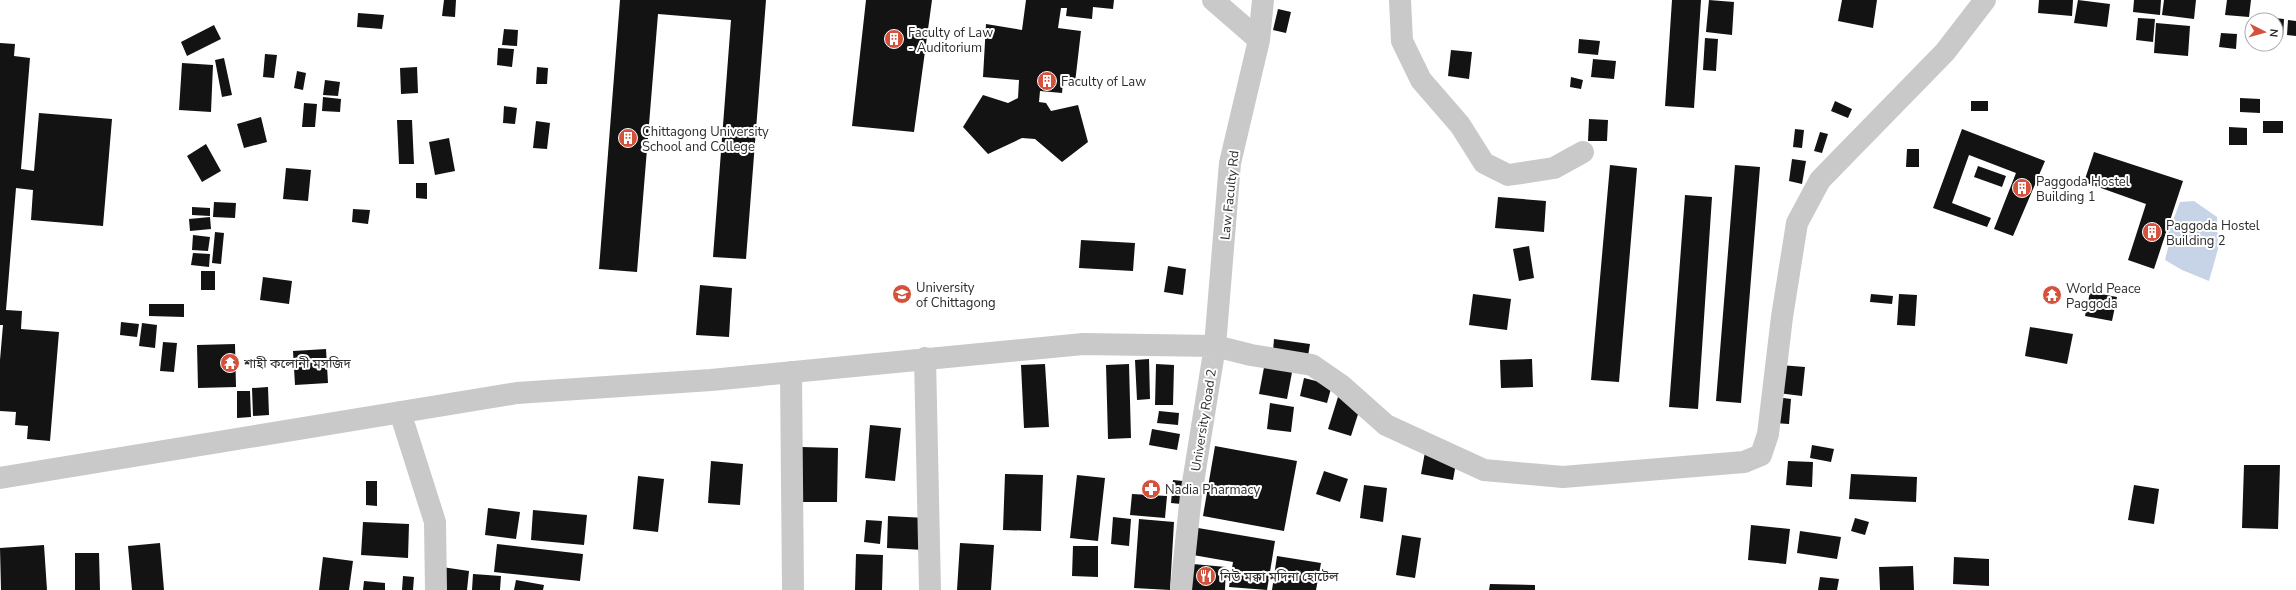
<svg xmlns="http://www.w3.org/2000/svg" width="2296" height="590" viewBox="0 0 2296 590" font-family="'Nunito Sans','Noto Sans Bengali',sans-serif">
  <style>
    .water { fill: #c7d4e7 }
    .building { fill: #131313 }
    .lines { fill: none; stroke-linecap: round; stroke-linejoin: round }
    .minor { stroke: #c9c9c9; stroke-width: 22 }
    .labels { text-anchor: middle; stroke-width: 4; stroke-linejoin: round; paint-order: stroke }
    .poi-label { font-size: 13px; fill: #2c2c2c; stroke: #fff; text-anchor: start }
    .street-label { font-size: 13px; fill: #2c2c2c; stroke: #fff }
  </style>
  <rect width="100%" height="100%" fill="#fff"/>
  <path class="water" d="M2194,201L2217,217L2218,249L2209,281L2182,270L2165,260L2169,244L2166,239L2180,202Z"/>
  <path class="building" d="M444,0H456L455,17L442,16Z
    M620,0H766L746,259L713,257L731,20L658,14L637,272L599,269Z
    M866,0H932L914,132L852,126Z
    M1026,0H1114L1113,9L1093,7L1092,19L1066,16L1067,8H1061L1058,28L1081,31L1075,83L1063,82L1062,93L1040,91L1039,102L1046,103L1051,111L1078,105L1088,142L1062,162L1035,139L1022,138L988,154L963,127L983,95L1008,103L1018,98L1019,80L983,77L986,24L1022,30Z
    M1672,0H1701L1694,108L1665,106Z
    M1709,0L1734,2L1732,35L1706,32Z
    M1842,0H1877L1873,28L1838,21Z
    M2039,0H2073L2072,16L2038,13Z
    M2078,0L2110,4L2107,27L2074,23Z
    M2134,0H2161L2160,15L2133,12Z
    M2164,0H2196L2194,19L2162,15Z
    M2227,0H2251L2249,17L2225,15Z
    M1278,9L1291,12L1286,33L1273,30Z
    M358,13L384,15L382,29L357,27Z
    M2263,17L2284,19L2283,37L2276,36V20H2263Z
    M2138,18L2155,19L2153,42L2136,40Z
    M2288,20L2296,21V36L2287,35Z
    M2156,23L2190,26L2188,56L2154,53Z
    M214,25L221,39L187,56L181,42Z
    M504,29L518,30L517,46L502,45Z
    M2221,33L2237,34L2236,49L2219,47Z
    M1705,38L1718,39L1716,71L1703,70Z
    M1579,39L1600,41L1598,55L1578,53Z
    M0,43L15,44L14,56L30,58L21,169L34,171L39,113L112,119L103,226L31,220L33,190L16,188L6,310L22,311L21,329L59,332L50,441L27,439L28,426L15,425L16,412L0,411V360L3,325H0Z
    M498,48L514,49L512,67L497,65Z
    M1451,50L1472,52L1469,79L1448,76Z
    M265,54L277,55L274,78L263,77Z
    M224,58L232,95L222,97L215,60Z
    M1593,59L1616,61L1614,79L1591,77Z
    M182,63L213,65L211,112L179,110Z
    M417,67L418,93L401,94L400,68Z
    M537,67L548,68L547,84H536Z
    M297,71L306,73L303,90L294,88Z
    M1571,77L1583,80L1581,89L1570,87Z
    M325,80L340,82L338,96L323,95Z
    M323,97L341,99L340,112L322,111Z
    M2240,98L2260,99V113L2240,112Z
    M1835,101L1852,109L1848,118L1831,111Z
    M1971,101H1988V111H1971Z
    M304,103L317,104L315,127H302Z
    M504,106L517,108L515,124L503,123Z
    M261,117L267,142L244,148L237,124Z
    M1589,119L1608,120L1607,141H1588Z
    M397,120H412L414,164H399Z
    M536,121L550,123L547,149L533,148Z
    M2263,121H2283V133H2263Z
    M2229,127L2247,128V145H2229Z
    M1795,129L1804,130L1802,148L1793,147Z
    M1962,129L2045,161L2013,236L1994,229L2016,173L1969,155L1952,203L1991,218L1987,227L1933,208Z
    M1820,132L1828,134L1822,153L1814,151Z
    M449,138L455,171L435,175L429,142Z
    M206,144L221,171L202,182L187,156Z
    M1907,149H1919V167H1906Z
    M2094,152L2183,181L2154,269L2128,260L2146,204L2084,182Z
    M1792,159L1806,161L1802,184L1789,181Z
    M1610,165L1637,168L1619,382L1591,380Z
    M1735,165L1760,167L1741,403L1716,401Z
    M1978,166L2006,176L2002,187L1974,177Z
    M286,168L311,170L308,201L283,199Z
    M416,183H427V199L416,198Z
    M1685,195L1712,197L1698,409L1669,407Z
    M1498,197L1546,201L1544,232L1495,228Z
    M214,202L236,203L235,218L213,217Z
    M192,207L210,208V216L192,215Z
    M353,209L370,210L368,224L352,222Z
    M210,217L211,229L190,231L189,219Z
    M215,232L224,233L221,264L212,263Z
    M193,235L210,237L208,251L192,250Z
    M1081,240L1135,243L1133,271L1079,268Z
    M1529,246L1534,278L1519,281L1513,249Z
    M193,253L210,254L209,267L191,265Z
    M1168,266L1186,269L1183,295L1164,292Z
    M201,271H215V290H201Z
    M263,277L292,281L289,304L260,300Z
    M700,285L732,288L729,337L696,335Z
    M2090,292L2117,297L2112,321L2085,316Z
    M1473,294L1511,299L1507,330L1469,325Z
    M1871,294L1893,296L1892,304L1870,302Z
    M1899,294L1917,295L1915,326L1897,325Z
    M149,304H184V317L149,316Z
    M121,322L139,324L137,337L120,335Z
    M142,323L157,325L155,348L139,346Z
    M2030,327L2073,334L2067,364L2025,356Z
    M1274,339L1310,344L1308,356L1273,351Z
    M163,342L177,343L174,372L160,371Z
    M235,344L236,387L198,388L197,345Z
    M326,349L328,383L295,385L293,351Z
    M1149,359L1150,399L1137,400L1135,360Z
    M1532,359L1533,387L1501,388L1500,360Z
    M1265,362L1293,367L1287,399L1259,394Z
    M1045,364L1049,427L1024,428L1021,365Z
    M1129,364L1131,438L1108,439L1106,365Z
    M1156,364L1174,365L1173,405H1155Z
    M1780,365L1805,367L1802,396L1777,393Z
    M1304,378L1332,385L1327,403L1300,396Z
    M268,387L269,415L253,416L252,388Z
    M237,391H250L251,417L237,418Z
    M1338,397L1361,405L1351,436L1328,429Z
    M1777,397L1791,399L1789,424L1775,423Z
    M1270,403L1294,407L1291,432L1267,429Z
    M1159,411L1179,413L1178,425L1157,423Z
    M870,425L901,428L895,481L865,478Z
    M1152,429L1180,434L1177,450L1149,445Z
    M1812,445L1834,449L1831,462L1810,458Z
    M1215,446L1297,461L1284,531L1203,516Z
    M802,447L838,448L837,502H800Z
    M1425,452L1457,458L1453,480L1421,474Z
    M711,461L743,464L740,505L708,503Z
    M1788,461L1813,462L1812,487L1786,485Z
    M2244,465H2280L2278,529L2242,528Z
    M1324,471L1348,479L1340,502L1316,494Z
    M1005,474L1043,475L1041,531L1003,530Z
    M1851,474L1917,477L1916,502L1849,499Z
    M1077,475L1105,478L1098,541L1070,538Z
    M638,476L664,479L658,532L633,529Z
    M1173,480L1183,481L1181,504L1171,503Z
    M366,481H377V506L366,505Z
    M1364,485L1387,488L1383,522L1360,518Z
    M2134,485L2159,489L2154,524L2128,520Z
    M1132,494L1167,496L1165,518L1130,515Z
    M488,508L520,512L516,539L485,535Z
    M533,510L587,515L584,545L531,540Z
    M888,516L926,518L924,550L887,548Z
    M1113,517L1131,519L1129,546L1111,544Z
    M1855,518L1869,522L1865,535L1851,531Z
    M1139,519L1174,522L1170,590L1134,588Z
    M866,520L882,521L880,544L864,542Z
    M363,522L409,524L408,558L361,555Z
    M1751,525L1790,529L1786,564L1748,560Z
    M1198,528L1275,541L1267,590L1229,587L1233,562L1193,555Z
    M1800,531L1841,537L1837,559L1797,553Z
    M1402,535L1421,538L1415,578L1396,575Z
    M160,543L164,590H132L128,546Z
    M960,543L994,545L991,590H957Z
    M497,544L583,554L580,581L494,572Z
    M44,545L47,590H1L0,548Z
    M1073,546H1098V577L1072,576Z
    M75,553H99L100,590H75Z
    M856,554L883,555L882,590H855Z
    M1277,556L1321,563L1316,590H1272Z
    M323,557L353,561L349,590H319Z
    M1954,557L1989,559V586L1953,584Z
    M1193,564L1226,567L1225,590H1191Z
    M1913,566L1914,590H1880L1879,567Z
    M442,567L469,571L467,590H439Z
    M473,574L501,576L500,590H472Z
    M403,576L414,577L413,590H402Z
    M1820,577L1839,579L1837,590H1818Z
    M516,580L544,585L543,590H514Z
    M364,581L385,583V590H363Z
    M1490,584L1535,585V590H1489Z"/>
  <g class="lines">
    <path class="minor" d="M1213,0L1259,40
      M1400,0L1402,41L1421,80L1460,125L1484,163L1508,175L1554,168L1583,152
      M925,358L930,590
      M791,372L793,590
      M400,412L435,522L436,590
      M0,478L517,393L711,380L1083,344L1215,346L1251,355L1312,365L1341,385L1386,425L1484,470L1563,477L1744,462L1761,455L1768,434L1782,317L1797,223L1820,180L1945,52L1985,0
      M1181,590L1191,495L1215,346L1230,163L1259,40L1263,0"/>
  </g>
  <defs>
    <g id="building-disc" transform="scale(1)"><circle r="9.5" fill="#d4523c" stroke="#fff"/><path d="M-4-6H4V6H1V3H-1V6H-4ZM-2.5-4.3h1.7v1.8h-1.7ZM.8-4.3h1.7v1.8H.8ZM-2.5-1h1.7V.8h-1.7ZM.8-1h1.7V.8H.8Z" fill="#fff"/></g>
    <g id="university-disc" transform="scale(1)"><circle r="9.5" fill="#d4523c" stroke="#fff"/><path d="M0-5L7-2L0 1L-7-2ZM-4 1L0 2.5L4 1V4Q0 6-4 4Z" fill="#fff"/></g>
    <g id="temple-disc" transform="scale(1)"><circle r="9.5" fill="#d4523c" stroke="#fff"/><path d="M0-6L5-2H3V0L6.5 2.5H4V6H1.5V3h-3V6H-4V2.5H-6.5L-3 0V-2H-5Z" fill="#fff"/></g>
    <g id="pharmacy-disc" transform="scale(1)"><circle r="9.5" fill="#d4523c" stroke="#fff"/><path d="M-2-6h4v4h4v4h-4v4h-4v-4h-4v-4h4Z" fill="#fff"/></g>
    <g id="restaurant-disc" transform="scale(1)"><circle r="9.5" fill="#d4523c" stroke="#fff"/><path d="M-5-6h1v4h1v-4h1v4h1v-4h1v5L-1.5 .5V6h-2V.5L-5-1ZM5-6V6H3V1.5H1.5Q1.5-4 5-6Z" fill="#fff"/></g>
  </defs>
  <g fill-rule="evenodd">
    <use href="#building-disc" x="894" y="39"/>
    <use href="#building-disc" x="1047" y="81"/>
    <use href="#building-disc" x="628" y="138"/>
    <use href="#building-disc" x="2022" y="188"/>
    <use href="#building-disc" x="2152" y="232"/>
    <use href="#university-disc" x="902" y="294"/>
    <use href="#temple-disc" x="2052" y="295"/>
    <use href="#temple-disc" x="230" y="363"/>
    <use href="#pharmacy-disc" x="1151" y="489"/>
    <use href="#restaurant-disc" x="1206" y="576"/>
  </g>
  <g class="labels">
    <g class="poi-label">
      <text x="908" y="37">Faculty of Law<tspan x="908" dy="15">- Auditorium</tspan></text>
      <text x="1061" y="86">Faculty of Law</text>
      <text x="642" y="136">Chittagong University<tspan x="642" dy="15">School and College</tspan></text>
      <text x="2036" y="186">Paggoda Hostel<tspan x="2036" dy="15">Building 1</tspan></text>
      <text x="2166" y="230">Paggoda Hostel<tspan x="2166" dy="15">Building 2</tspan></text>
      <text x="916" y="292">University<tspan x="916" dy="15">of Chittagong</tspan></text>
      <text x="2066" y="293">World Peace<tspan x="2066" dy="15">Paggoda</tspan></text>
      <text x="244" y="368">শাহী কলোনী মসজিদ</text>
      <text x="1165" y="494">Nadia Pharmacy</text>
      <text x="1220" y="581">নিউ মক্কা মদিনা হোটেল</text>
    </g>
    <g class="street-label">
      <text transform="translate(1229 195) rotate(-84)" y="5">Law Faculty Rd</text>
      <text transform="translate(1203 420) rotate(-81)" y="5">University Road 2</text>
    </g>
  </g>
  <g transform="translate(2264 32) rotate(96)"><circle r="19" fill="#ffffff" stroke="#ababab"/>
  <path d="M0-3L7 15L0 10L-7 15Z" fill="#d4523c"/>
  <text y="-6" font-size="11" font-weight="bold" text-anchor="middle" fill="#2c2c2c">N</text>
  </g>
</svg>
